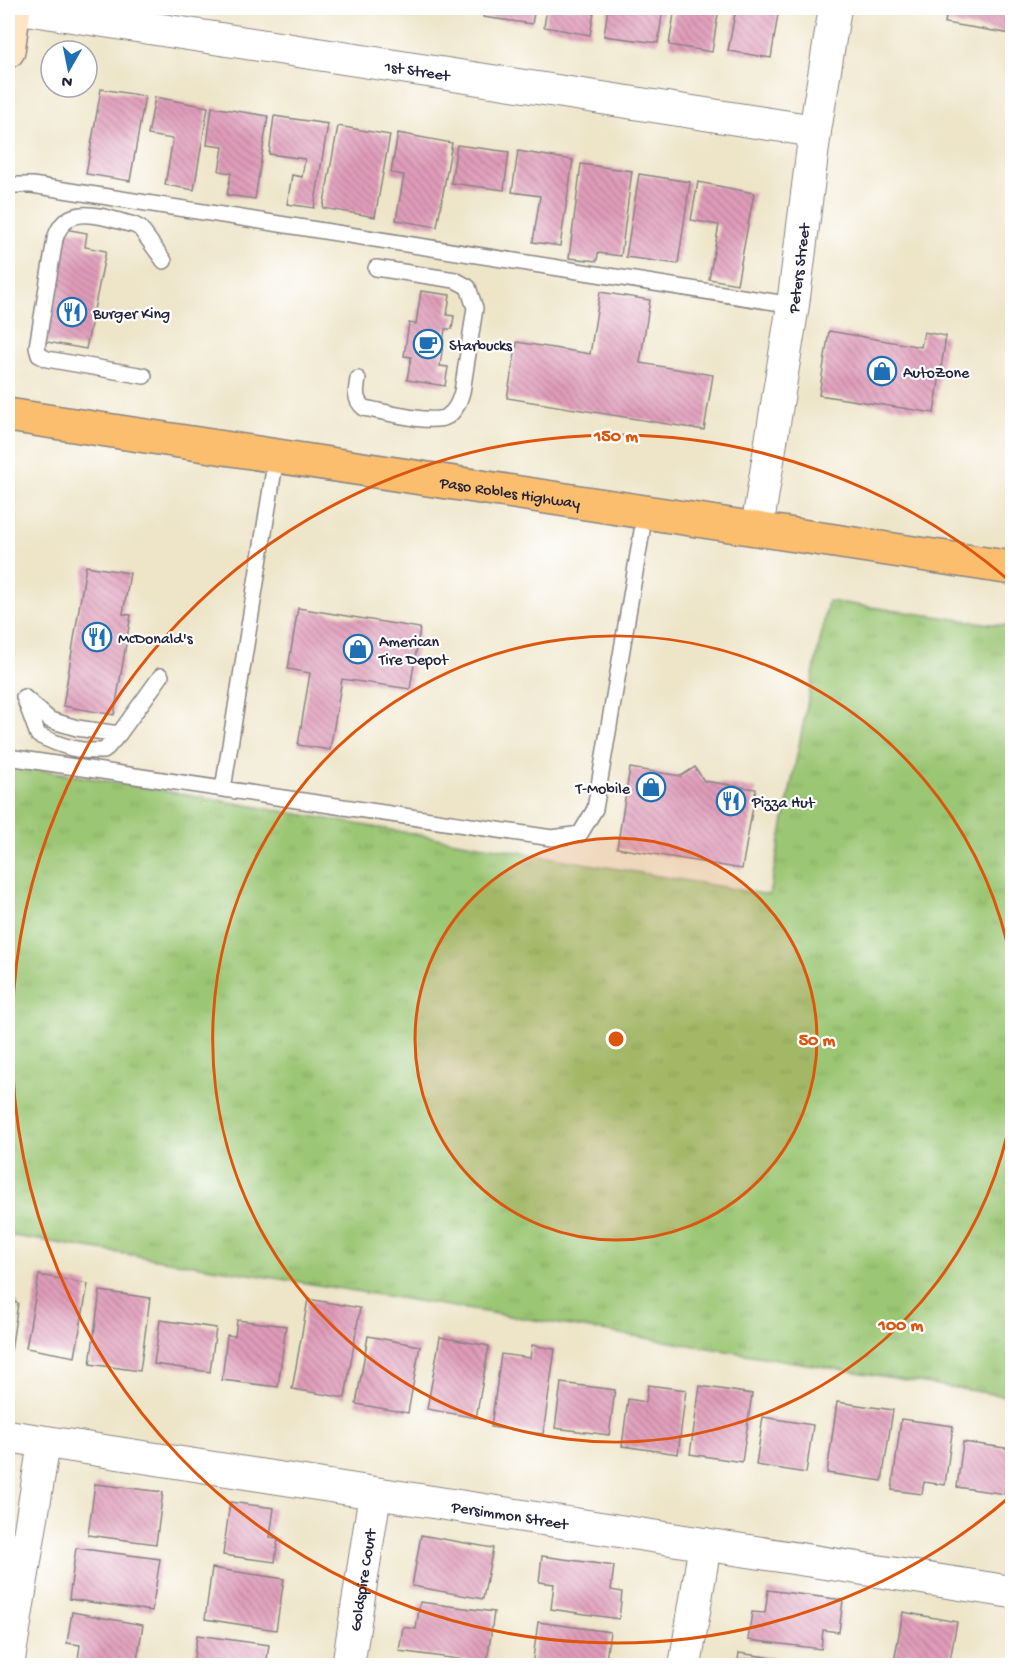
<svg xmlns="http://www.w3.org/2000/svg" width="1020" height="1673" viewBox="0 0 1020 1673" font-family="'Gochi Hand',sans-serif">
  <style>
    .grass { fill: url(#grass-tufts); stroke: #5e7457; stroke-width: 1.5 }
    .building { fill: url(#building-back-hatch) }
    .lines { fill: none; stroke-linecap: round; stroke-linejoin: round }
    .lane-casing { stroke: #888482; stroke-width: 18 }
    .street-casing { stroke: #888482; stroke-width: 34 }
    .secondary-casing { stroke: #888482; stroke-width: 36 }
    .highway-casing { stroke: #888482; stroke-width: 36 }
    .lane { stroke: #fff; stroke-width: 15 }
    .street { stroke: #fff; stroke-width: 32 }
    .secondary { stroke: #fde5c5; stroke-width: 33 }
    .highway { stroke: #fbbe6e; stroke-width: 33 }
    .ring { fill: none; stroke: #de560e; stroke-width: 3 }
    .labels { text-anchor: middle; stroke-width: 4.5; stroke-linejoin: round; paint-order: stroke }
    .street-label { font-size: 16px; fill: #22223b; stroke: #fff }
    .poi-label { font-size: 16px; fill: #22223b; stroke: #fff; text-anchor: start }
    .centre { fill: #de560e; stroke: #fff; stroke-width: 3 }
    .ring-label { font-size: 18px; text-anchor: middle; font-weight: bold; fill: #de560e; stroke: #fff; stroke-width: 4.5; stroke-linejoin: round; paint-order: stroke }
  </style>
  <defs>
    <pattern id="grass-tufts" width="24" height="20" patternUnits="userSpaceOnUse" patternTransform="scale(1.5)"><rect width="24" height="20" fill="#9bc673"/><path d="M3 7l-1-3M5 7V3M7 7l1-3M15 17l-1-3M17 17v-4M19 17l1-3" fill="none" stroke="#85aa64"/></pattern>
    <pattern id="building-back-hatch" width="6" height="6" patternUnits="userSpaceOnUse" patternTransform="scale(1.5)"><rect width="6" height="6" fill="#e09cb9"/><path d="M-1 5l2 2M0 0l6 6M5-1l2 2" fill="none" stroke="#b57f98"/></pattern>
  </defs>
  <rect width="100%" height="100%" fill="#fff"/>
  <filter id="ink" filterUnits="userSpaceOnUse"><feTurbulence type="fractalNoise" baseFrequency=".0167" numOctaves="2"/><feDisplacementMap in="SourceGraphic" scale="12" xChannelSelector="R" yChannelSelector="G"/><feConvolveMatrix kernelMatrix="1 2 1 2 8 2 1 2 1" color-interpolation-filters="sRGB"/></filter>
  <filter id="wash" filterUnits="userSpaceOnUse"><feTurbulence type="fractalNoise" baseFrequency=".008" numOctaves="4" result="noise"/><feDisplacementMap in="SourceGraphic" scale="24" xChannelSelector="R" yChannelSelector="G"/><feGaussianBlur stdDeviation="1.35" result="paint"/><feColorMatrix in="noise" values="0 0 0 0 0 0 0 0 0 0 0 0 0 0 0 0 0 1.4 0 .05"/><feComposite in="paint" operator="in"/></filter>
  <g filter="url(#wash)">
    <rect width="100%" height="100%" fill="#eee5c9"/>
    <path class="grass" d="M828,601L1012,627V1397L8,1235V764L769,895Z"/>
    <g id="blocks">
      <path class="building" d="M431,8H472L471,14Z
        M484,8H535L532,24L483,17Z
        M547,8H595L590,35L544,27Z
        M608,8H663L658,43L604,36Z
        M675,8H719L712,52L669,45Z
        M736,8H779L771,58L728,51Z
        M896,8H1012V34L945,23L946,17Z
        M101,89L145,96L130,181L86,174Z
        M155,97L208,107L194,190L165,185L173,139L148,135Z
        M212,107L268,116L255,199L227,195L231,173L219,171L223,147L207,145Z
        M274,116L328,124L314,208L287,204L292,175L302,177L305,159L269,154Z
        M338,126L390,135L375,217L323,208Z
        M398,133L452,143L437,227L396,220L404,175L391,173Z
        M457,145L509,152L504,190L451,183Z
        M518,151L573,160L560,246L533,242L540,196L512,192Z
        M581,164L632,171L621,256L598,253L597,261L569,258Z
        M639,174L690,182L678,264L626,257Z
        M698,182L754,193L737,284L709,279L719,225L691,220Z
        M65,229L87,233L85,247L106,251L86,349L41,341L59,241L63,242Z
        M421,291L450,295L447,315L454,316L452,329H445L440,366L448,367L445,386L407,380L411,357L404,356L409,323L416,324Z
        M600,292L650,300L640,363L713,375L704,430L507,398L517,342L590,354Z
        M829,331L921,347L924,332L946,336L934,413L819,395Z
        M86,566L130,573L123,614L131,615L114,715L63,706Z
        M298,608L420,628L410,689L342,679L330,750L298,745L310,673L288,669Z
        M695,767L704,781L756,789L742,869L617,848L630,768L681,776Z
        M39,1275L88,1284L75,1357L26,1348Z
        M100,1291L150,1298L140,1371L90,1364Z
        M308,1299L360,1308L345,1398L292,1389Z
        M8,1301L18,1303L11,1351L8,1350Z
        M160,1320L216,1328L210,1372L154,1364Z
        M237,1320L286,1326L278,1387L222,1380L227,1335L235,1336Z
        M368,1336L420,1346L408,1413L356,1404Z
        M440,1337L489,1346L476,1418L427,1409Z
        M532,1345L555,1349L543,1434L491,1427L501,1354L530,1358Z
        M561,1383L615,1390L609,1435L555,1428Z
        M648,1385L686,1390L678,1454L622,1446L628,1399L646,1402Z
        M700,1386L752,1394L742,1462L690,1454Z
        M837,1402L893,1410L882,1481L827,1473Z
        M763,1417L813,1425L806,1473L756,1465Z
        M901,1419L953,1426L945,1485L924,1482L922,1494L892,1490Z
        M963,1442L1012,1449V1495L957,1487Z
        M95,1484L163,1492L156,1544L88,1535Z
        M230,1502L274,1508L270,1537L278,1538L275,1562L223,1555Z
        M421,1535L493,1548L483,1599L412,1586Z
        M76,1548L160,1559L152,1611L69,1599Z
        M542,1556L614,1566L611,1590L622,1592L619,1619L551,1609L554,1584L539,1582Z
        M212,1568L284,1579L276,1630L205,1619Z
        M768,1590L843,1600L839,1632L823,1630L821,1649L748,1640L752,1612L765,1613Z
        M420,1602L494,1612L487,1663L399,1651L403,1627L416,1629Z
        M72,1612L143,1625L136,1666H77L80,1645L67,1643Z
        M903,1612L957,1622L949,1666H912L894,1662Z
        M538,1622L610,1632L605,1666H532Z
        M197,1635L269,1645L266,1666H193Z
        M739,1653L815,1664V1666H737Z"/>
    </g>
  </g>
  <g filter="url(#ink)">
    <use href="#blocks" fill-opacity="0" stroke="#888482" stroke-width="1.5"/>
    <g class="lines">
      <g class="lane-casing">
        <path id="lane" d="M8,185H32L793,305
          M144,376L47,359L39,355L37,347L55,239C66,200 105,218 134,225L140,228L164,261
          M358,379C356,390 354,400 364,408C382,411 433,426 448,416C456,410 459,402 462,392L475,308L468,287L455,280L376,268
          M119,734L104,751C78,752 61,746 38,735L24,697L50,720L77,728L119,734L161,676
          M8,757L552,838L580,834L595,809L645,513
          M223,789L276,457"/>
      </g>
      <g class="street-casing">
        <g id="street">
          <path id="s1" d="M20,8L815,131"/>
          <path id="s2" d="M757,529L793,305L815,131L835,8"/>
          <path id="s3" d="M8,1436L1012,1592"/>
          <path d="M8,1666L44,1443"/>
          <path id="s4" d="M348,1666L375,1494"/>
          <path d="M685,1666L705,1544"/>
        </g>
      </g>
      <g class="secondary-casing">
        <path id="secondary" d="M8,51L14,8"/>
      </g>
      <g class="highway-casing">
        <g id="highway">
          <path id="s5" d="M8,415L1012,568"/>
        </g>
      </g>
      <use href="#lane" class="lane"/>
      <use href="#street" class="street"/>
      <use href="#secondary" class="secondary"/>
      <use href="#highway" class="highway"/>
    </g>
  </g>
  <circle cx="616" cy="1039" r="201" fill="#de560e" fill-opacity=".12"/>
  <g class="ring">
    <circle cx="616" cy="1039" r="201"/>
    <path d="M1012 1112A403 403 0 1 1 1012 966"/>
    <path d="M1012 1495A604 604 0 1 1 1012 583"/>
  </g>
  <defs>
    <g id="restaurant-ring" transform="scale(1.5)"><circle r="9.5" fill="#fff" stroke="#1f6fb2" stroke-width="1.5"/><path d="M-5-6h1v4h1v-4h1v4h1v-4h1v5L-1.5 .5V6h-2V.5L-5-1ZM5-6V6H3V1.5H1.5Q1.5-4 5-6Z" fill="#1f6fb2"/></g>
    <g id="cafe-ring" transform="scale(1.5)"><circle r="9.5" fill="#fff" stroke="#1f6fb2" stroke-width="1.5"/><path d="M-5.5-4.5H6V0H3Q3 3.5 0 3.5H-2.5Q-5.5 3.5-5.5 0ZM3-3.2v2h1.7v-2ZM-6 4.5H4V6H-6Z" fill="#1f6fb2"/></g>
    <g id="shop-ring" transform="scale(1.5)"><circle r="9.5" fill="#fff" stroke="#1f6fb2" stroke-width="1.5"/><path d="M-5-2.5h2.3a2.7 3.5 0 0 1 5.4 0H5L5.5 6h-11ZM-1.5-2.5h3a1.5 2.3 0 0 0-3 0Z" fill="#1f6fb2"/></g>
  </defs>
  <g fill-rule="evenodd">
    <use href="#restaurant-ring" x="72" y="312"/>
    <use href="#cafe-ring" x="428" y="344"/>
    <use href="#shop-ring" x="882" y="371"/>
    <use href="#restaurant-ring" x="97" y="637"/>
    <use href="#shop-ring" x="358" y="649"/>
    <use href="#shop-ring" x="651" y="787"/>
    <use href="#restaurant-ring" x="731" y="801"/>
  </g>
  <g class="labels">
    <g class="street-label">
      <text dy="6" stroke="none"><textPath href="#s1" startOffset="402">1st Street</textPath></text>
      <text dy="6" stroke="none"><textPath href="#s2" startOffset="264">Peters Street</textPath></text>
      <text dy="6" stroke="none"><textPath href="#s5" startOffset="508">Paso Robles Highway</textPath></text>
      <text dy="6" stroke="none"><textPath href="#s3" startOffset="508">Persimmon Street</textPath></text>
      <text dy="6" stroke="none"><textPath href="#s4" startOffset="87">Goldspire Court</textPath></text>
    </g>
    <g class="poi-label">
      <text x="93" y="318">Burger King</text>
      <text x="449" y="350">Starbucks</text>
      <text x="903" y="377">AutoZone</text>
      <text x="118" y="643">McDonald's</text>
      <text x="379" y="646">American<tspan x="379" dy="18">Tire Depot</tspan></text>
      <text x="630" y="793" text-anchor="end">T-Mobile</text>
      <text x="752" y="807">Pizza Hut</text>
    </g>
  </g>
  <circle cx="616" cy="1039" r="9" class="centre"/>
  <g class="ring-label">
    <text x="616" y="441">150 m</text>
    <text x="817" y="1045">50 m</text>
    <text x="901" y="1330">100 m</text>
  </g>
  <rect width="1020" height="1673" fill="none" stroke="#fff" stroke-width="30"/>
  <g transform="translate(69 69) rotate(189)"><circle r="28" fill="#ffffff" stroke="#a7a7b1" stroke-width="1.5"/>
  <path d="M0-4.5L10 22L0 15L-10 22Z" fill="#1f6fb2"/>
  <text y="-9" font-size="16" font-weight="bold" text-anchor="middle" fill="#22223b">N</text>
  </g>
</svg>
